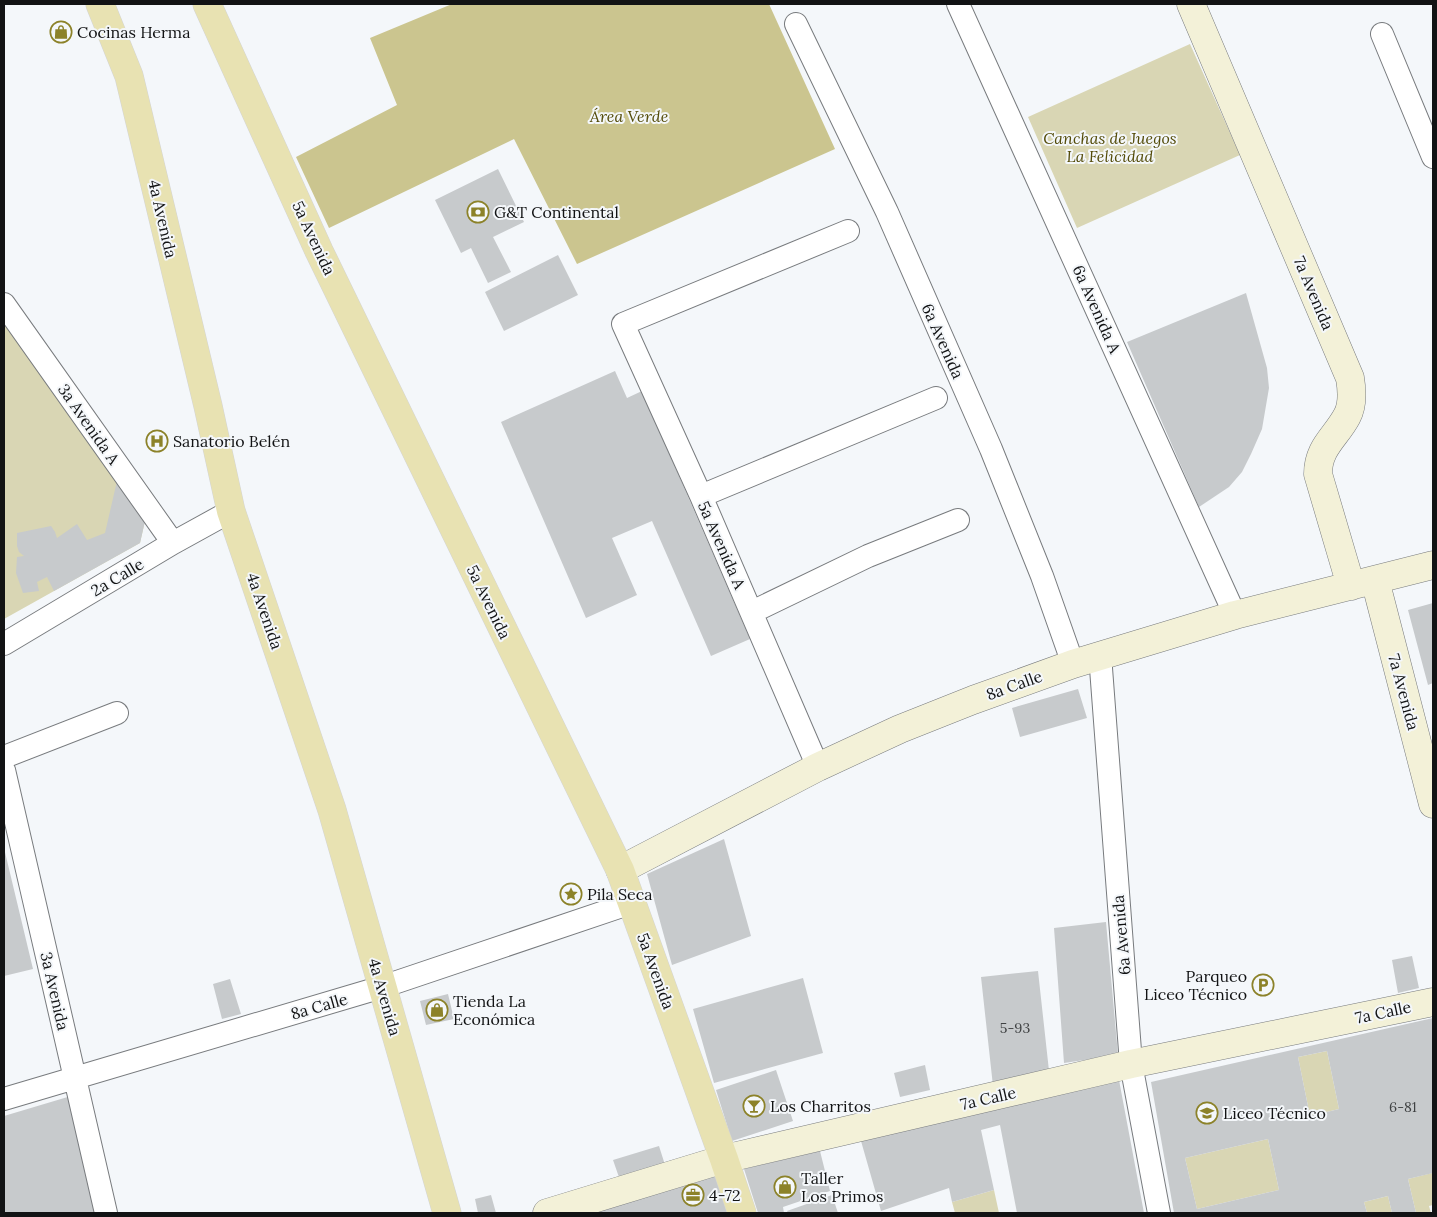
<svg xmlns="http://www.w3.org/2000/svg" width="1437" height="1217" viewBox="0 0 1437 1217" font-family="Lora,serif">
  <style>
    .green { fill: #d9d6b4 }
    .forest { fill: #cbc58f }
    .building { fill: #c7cacc; fill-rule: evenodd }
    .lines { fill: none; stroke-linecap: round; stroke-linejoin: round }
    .street-casing { stroke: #787b7e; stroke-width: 24 }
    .secondary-casing { stroke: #787b7e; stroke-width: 29 }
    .primary-casing { stroke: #d4d5d5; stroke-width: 29 }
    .street { stroke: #fff; stroke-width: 22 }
    .secondary { stroke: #f3f1d8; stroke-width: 28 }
    .primary { stroke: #e8e2b2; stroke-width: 28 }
    .labels { text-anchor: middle; stroke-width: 4; stroke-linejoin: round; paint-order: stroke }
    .number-label { font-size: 14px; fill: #3f4142 }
    .poi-label { font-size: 16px; fill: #121314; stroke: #f4f7fa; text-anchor: start }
    .park-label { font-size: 16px; font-style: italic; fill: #534b08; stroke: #f4f7fa }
    .street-label { font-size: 16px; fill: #121314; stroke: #f4f7fa }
  </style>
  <rect width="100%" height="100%" fill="#f4f7fa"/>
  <path class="green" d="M1190,44L1240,155L1077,228L1028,117Z
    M4,322L145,521L140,543L4,619Z
    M1327,1051L1339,1109L1310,1116L1298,1057Z
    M1268,1139L1279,1190L1197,1209L1185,1158Z
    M1432,1173L1433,1181V1205L1429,1206L1431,1213H1416L1408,1179Z
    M994,1190L999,1213H955L952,1202Z
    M1388,1196L1392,1213H1367L1364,1202Z"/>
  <path class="forest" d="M452,4H769L835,149L577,264L514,139L329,228L296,157L397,105L370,38Z"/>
  <path class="building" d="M498,169L524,222L493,237L511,272L488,283L471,248L461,253L435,200Z
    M558,255L578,295L504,331L485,292Z
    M1246,293L1267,368L1269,388L1262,429L1251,454L1242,472L1229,487L1199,507L1127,342Z
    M615,371L627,398L642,391L750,639L711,656L652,521L612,538L637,595L586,618L501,422Z
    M117,481L145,521L140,543L54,591L47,577L37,582L39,591L23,593L16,573L17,557L24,556L19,552L17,546V533L51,526L55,532L57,538L77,524L87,540L105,533Z
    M1433,603V683L1428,685L1408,610Z
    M1078,689L1087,718L1020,737L1012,708Z
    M724,839L751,936L672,965L647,874Z
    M4,848L33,969L4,976Z
    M1106,922L1118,1055L1064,1063L1054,928Z
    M1412,956L1419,988L1398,993L1392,960Z
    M1038,971L1050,1080L993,1086L981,977Z
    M803,978L823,1053L714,1083L693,1009Z
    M230,979L241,1014L222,1019L213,984Z
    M448,994L454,1019L426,1025L420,1001Z
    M1433,1018V1173L1408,1179L1416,1213H1392L1388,1196L1364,1202L1367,1213H1174L1151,1082ZM1327,1051L1339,1109L1310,1116L1298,1057ZM1268,1139L1279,1190L1197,1209L1185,1158Z
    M925,1065L930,1090L900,1097L894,1073Z
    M776,1070L793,1121L732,1141L716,1090Z
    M1119,1080L1144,1213H1017L1000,1125L981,1130L994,1190L952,1202L949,1188L881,1211L861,1141Z
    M71,1096L98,1213H4V1116Z
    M659,1146L666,1168L621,1183L613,1160Z
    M820,1151L830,1191L783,1207L784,1213H758L744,1169Z
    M716,1172L728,1213H587Z
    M491,1195L496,1213H478L475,1199Z
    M832,1195L838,1213H788L787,1211Z"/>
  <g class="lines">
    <g class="street-casing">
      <path id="street" d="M958,4L1235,615
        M796,24L887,212L991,449L1042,576L1073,664
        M1382,34L1433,157
        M4,304L173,543
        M701,496L936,398
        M752,612L868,556L958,520
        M4,644L173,543L231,511
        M1100,655L1131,1064L1159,1213
        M4,757L117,713
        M818,767L701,496L623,324L848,231
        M4,770L106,1213
        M4,1099L382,987L631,903"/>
    </g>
    <g class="secondary-casing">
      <path id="secondary" d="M1191,4L1350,378C1352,390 1353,405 1347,416C1336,437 1318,447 1318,474L1351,586
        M1375,580L1433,804
        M620,870L818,767L900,729L973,700L1073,664L1235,615L1433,565
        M547,1213L724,1159L1131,1064L1433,1002"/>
    </g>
    <g class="primary-casing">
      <path id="primary" d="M100,4L129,76L208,406L231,511L332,810L447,1213
        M207,4L319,251L620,870L724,1159L742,1213"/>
    </g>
    <use href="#street" class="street"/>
    <use href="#secondary" class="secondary"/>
    <use href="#primary" class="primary"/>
  </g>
  <defs>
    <g id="shop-ring" transform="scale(1.125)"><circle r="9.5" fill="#f4f7fa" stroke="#8c8229" stroke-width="1.5"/><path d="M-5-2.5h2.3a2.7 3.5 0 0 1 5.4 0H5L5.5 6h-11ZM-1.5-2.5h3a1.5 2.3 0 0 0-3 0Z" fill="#8c8229"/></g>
    <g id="bank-ring" transform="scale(1.125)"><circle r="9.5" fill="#f4f7fa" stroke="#8c8229" stroke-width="1.5"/><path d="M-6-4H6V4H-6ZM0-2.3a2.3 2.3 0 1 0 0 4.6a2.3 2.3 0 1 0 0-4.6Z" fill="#8c8229"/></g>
    <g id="hospital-ring" transform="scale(1.125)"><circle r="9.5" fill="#f4f7fa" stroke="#8c8229" stroke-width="1.5"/><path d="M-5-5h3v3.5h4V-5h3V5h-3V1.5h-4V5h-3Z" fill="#8c8229"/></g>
    <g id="sight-ring" transform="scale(1.125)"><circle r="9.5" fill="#f4f7fa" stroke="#8c8229" stroke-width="1.5"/><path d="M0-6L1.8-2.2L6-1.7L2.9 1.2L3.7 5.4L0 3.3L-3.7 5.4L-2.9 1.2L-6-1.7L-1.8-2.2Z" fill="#8c8229"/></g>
    <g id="parking-ring" transform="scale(1.125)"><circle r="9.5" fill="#f4f7fa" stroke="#8c8229" stroke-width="1.5"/><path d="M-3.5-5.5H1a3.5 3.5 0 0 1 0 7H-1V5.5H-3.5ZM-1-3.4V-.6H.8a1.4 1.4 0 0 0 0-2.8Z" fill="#8c8229"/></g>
    <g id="bar-ring" transform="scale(1.125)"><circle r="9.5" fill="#f4f7fa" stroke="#8c8229" stroke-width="1.5"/><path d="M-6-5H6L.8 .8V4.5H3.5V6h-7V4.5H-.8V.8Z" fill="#8c8229"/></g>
    <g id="school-ring" transform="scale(1.125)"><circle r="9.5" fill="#f4f7fa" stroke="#8c8229" stroke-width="1.5"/><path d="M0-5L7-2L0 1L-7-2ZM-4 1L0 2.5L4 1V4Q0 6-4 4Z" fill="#8c8229"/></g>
    <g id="office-ring" transform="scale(1.125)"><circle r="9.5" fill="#f4f7fa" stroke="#8c8229" stroke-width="1.5"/><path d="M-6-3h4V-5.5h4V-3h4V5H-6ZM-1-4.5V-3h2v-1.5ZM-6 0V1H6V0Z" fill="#8c8229"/></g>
  </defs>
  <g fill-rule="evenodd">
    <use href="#shop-ring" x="61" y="32"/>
    <use href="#bank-ring" x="478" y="212"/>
    <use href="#hospital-ring" x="157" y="441"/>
    <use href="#sight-ring" x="571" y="894"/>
    <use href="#parking-ring" x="1263" y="985"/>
    <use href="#shop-ring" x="437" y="1010"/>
    <use href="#bar-ring" x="754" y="1106"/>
    <use href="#school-ring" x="1207" y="1113"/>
    <use href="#shop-ring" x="785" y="1187"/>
    <use href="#office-ring" x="693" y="1195"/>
  </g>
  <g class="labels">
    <g class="number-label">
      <text x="1015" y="1033">5-93</text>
      <text x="1403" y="1112">6-81</text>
    </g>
    <g class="poi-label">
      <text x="77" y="38">Cocinas Herma</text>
      <text x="494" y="218">G&amp;T Continental</text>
      <text x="173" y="447">Sanatorio Belén</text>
      <text x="587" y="900">Pila Seca</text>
      <text x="1247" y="982" text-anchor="end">Parqueo<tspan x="1247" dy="18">Liceo Técnico</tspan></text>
      <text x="453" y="1007">Tienda La<tspan x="453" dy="18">Económica</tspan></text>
      <text x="770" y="1112">Los Charritos</text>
      <text x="1223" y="1119">Liceo Técnico</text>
      <text x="801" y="1184">Taller<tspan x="801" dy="18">Los Primos</tspan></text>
      <text x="709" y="1201">4-72</text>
    </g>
    <g class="park-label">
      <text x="629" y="122">Área Verde</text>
      <text x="1110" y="144">Canchas de Juegos<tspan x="1110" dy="18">La Felicidad</tspan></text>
    </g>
    <g class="street-label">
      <text transform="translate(163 219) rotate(77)" y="6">4a Avenida</text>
      <text transform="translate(314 238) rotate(65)" y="6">5a Avenida</text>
      <text transform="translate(1314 293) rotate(67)" y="6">7a Avenida</text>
      <text transform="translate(1097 309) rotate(66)" y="6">6a Avenida A</text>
      <text transform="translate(943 341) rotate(66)" y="6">6a Avenida</text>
      <text transform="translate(89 424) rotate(55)" y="6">3a Avenida A</text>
      <text transform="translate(722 545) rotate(66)" y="6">5a Avenida A</text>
      <text transform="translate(117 577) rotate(-31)" y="6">2a Calle</text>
      <text transform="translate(489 602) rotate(64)" y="6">5a Avenida</text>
      <text transform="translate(265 611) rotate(71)" y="6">4a Avenida</text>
      <text transform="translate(1014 685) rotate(-20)" y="6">8a Calle</text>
      <text transform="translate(1404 692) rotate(75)" y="6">7a Avenida</text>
      <text transform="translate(1121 935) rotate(-95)" y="6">6a Avenida</text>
      <text transform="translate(656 971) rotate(70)" y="6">5a Avenida</text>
      <text transform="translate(55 991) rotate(77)" y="6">3a Avenida</text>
      <text transform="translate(385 997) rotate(74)" y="6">4a Avenida</text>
      <text transform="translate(319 1006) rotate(-16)" y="6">8a Calle</text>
      <text transform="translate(1383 1012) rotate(-12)" y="6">7a Calle</text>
      <text transform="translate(988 1098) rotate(-13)" y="6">7a Calle</text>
    </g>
  </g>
  <rect width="1437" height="1217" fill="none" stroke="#121314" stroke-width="10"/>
</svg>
